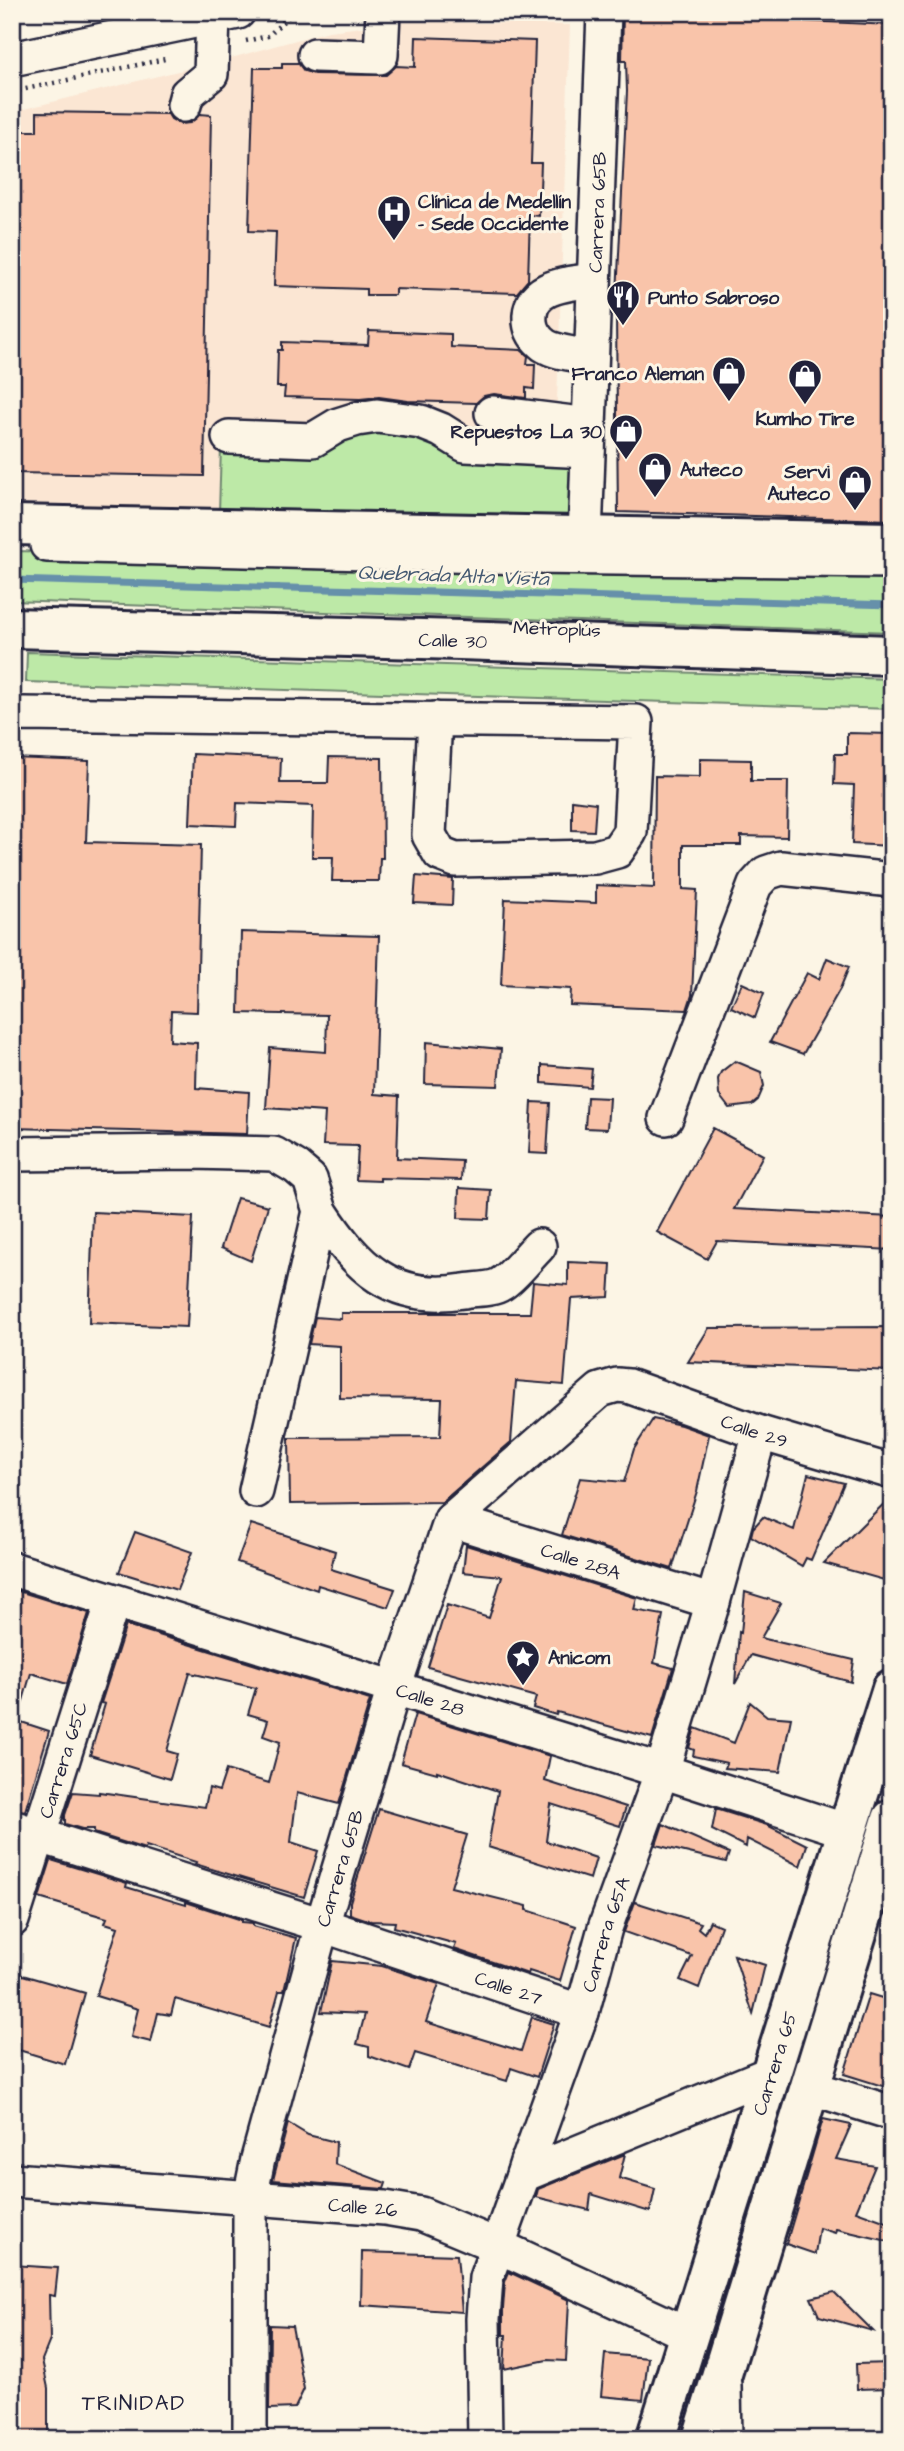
<svg xmlns="http://www.w3.org/2000/svg" width="904" height="2451" viewBox="0 0 904 2451" font-family="'Architects Daughter',sans-serif">
  <style>
    .built { fill: #fbe6d3 }
    .green { fill: #bde9a7; stroke: #708671; stroke-width: 2 }
    .lines { fill: none; stroke-linecap: round; stroke-linejoin: round }
    .stream { stroke: #6690aa; stroke-width: 7 }
    .building { fill: #f9c4aa; stroke: #22223b; stroke-width: 2 }
    .minor-casing { stroke: #22223b; stroke-width: 38 }
    .major-casing { stroke: #22223b; stroke-width: 44 }
    .path { stroke: #22223b; stroke-width: 4.5; stroke-dasharray: 2 5; stroke-linecap: butt }
    .minor { stroke: #fcf5e5; stroke-width: 33 }
    .major { stroke: #fcf5e5; stroke-width: 38 }
    .labels { text-anchor: middle; stroke-width: 6; stroke-linejoin: round; paint-order: stroke }
    .poi-label { font-size: 19px; font-weight: bold; fill: #22223b; stroke: #fcf5e5; text-anchor: start }
    .street-label { font-size: 19px; fill: #22223b; stroke: #fcf5e5 }
    .water-label { font-size: 21px; font-style: italic; fill: #445972; stroke: #fcf5e5 }
    .neighbourhood-label { font-size: 21px; letter-spacing: 2px; fill: #22223b; stroke: #fcf5e5 }
  </style>
  <rect width="100%" height="100%" fill="#fcf5e5"/>
  <filter id="ink" filterUnits="userSpaceOnUse"><feTurbulence type="fractalNoise" baseFrequency=".0143" numOctaves="2"/><feDisplacementMap in="SourceGraphic" scale="14" xChannelSelector="R" yChannelSelector="G"/><feConvolveMatrix kernelMatrix="1 2 1 2 8 2 1 2 1" color-interpolation-filters="sRGB"/></filter>
  <g filter="url(#ink)">
    <path class="built" d="M413,21L570,25L555,459L219,512L12,504V112L231,58L329,31Z"/>
    <path class="green" d="M365,427L571,459L569,518L219,512L221,447Z
      M12,551L892,568V632L12,601Z
      M27,652L892,679V709L26,682Z"/>
    <g class="lines">
      <path class="stream" d="M12,580L892,605"/>
    </g>
    <path class="building" d="M623,12L783,15V20L892,25V520L618,512L616,315L627,91L626,61H622Z
      M416,37L535,41L531,163H541L539,216L530,215L528,280L517,293L395,289V295H366V289L274,286L276,232L249,231L254,68H282V63H298L304,71L314,74L386,75L396,66L415,67Z
      M37,112L168,114L171,119L180,124L190,123L200,114L211,115L204,476L12,473V131H37Z
      M369,331L451,334V347L521,350L528,356L527,364H535L534,389L526,388V398L494,394L484,396L476,403L408,401L379,397L360,399L284,397L285,387H277L278,350H282V342L368,345Z
      M847,733L892,734V846L852,844L854,785L834,784L835,754H847Z
      M193,754L281,758L280,783H328L329,757L382,758L383,858H380L379,881H332L333,857H312L313,806L237,803L236,826L190,824Z
      M12,758L89,761L86,842L201,845L197,1012L171,1011L170,1041L197,1043L196,1088L249,1092L247,1134L12,1128Z
      M700,759L751,760V781H788L787,837L741,836V845H683V889L697,890L692,995L687,1010L570,1005L571,989L501,985L505,899L596,903V885L654,888L655,776L700,777Z
      M572,800L596,803L594,831L572,830Z
      M416,876L453,879L452,905L414,903Z
      M241,932L379,936L374,1094L399,1096L397,1158L462,1161L461,1180L380,1178V1181L356,1180L358,1146L323,1145L325,1112L266,1108L270,1048L326,1052L327,1015L239,1013Z
      M827,958L849,967L840,989L803,1054L770,1042L807,973L819,979Z
      M742,983L764,993L755,1018L731,1007Z
      M426,1042L501,1049L498,1086L425,1084Z
      M735,1061L761,1072L764,1086L758,1100L752,1105L729,1108L719,1095L718,1079L721,1072Z
      M542,1065L592,1069L590,1087L542,1083Z
      M587,1097L609,1098L607,1129L585,1128Z
      M532,1102L550,1103L547,1154L529,1153Z
      M713,1128L763,1155L734,1209L892,1217V1250L717,1241L707,1259L657,1232Z
      M459,1188L491,1190L489,1219L458,1218Z
      M237,1198L268,1206L251,1261L221,1248Z
      M93,1212L193,1217L187,1327L89,1323Z
      M568,1262L611,1264L609,1297L571,1299L564,1385L516,1381L511,1442L442,1502L290,1504L289,1438L440,1437L442,1399L340,1398V1346L309,1344L315,1317L341,1319V1313H530L533,1282L568,1285Z
      M892,1327V1371L688,1362L709,1328Z
      M653,1419L681,1425L709,1435L697,1491L672,1569L562,1535L580,1478L624,1482L634,1449Z
      M808,1474L844,1483L811,1560L806,1558L802,1566L751,1536L753,1528L763,1517L794,1530Z
      M892,1496L891,1582L824,1563L862,1525Z
      M251,1524L335,1551L331,1569L395,1589L388,1607L318,1585L317,1590L237,1562Z
      M135,1532L192,1552L177,1590L119,1572Z
      M466,1545L637,1598L634,1610L663,1615L654,1663L673,1668L652,1738L557,1712L556,1715L533,1708L536,1697L428,1667L447,1605L489,1618L502,1576L463,1572Z
      M12,1589L89,1613L67,1684L31,1673L18,1718H12Z
      M745,1592L781,1603L761,1638L854,1660L851,1682L751,1655L735,1684L739,1632L741,1633Z
      M126,1625L370,1700L339,1804L297,1793L291,1842L318,1851L304,1897L195,1864L196,1862L146,1846L145,1849L94,1833V1829H82L65,1824V1815L73,1792L99,1794V1792L205,1807L209,1788L219,1791L226,1770L269,1783L280,1742L263,1736L268,1720L248,1714L256,1688L190,1673L167,1751L177,1754L170,1779L90,1755L105,1704L101,1703Z
      M750,1702L767,1716L791,1718L780,1772L725,1768L727,1763L693,1756L694,1750L689,1748L695,1728L734,1743Z
      M415,1714L550,1756L545,1781L626,1807L620,1826L551,1804L546,1841L596,1858L590,1879L488,1847L498,1791L437,1771V1773L401,1763Z
      M12,1719L49,1731L25,1811L12,1808Z
      M379,1809L467,1835L451,1887L527,1906V1910L576,1926L560,1981L529,1971L528,1974L454,1949L456,1944L394,1927L395,1922L371,1921L350,1914V1902Z
      M716,1809L767,1825L807,1845L800,1866L747,1839L746,1847L712,1830Z
      M663,1824L729,1853L726,1862L656,1845Z
      M51,1860L127,1883L126,1887L186,1905V1902L242,1920V1922L253,1923V1926L296,1938L284,1991H279L269,2027L175,1999L171,2015L158,2013L151,2042L131,2037L138,2009L96,1996L118,1927L105,1923L107,1918L39,1898Z
      M635,1902L701,1923L698,1928L704,1933L710,1921L721,1926L699,1988L680,1980L692,1956L624,1932Z
      M734,1955L765,1965L753,2014Z
      M332,1961L382,1966L439,1984L426,2022L521,2051L532,2017L554,2024L537,2077L511,2068L507,2081L415,2053L409,2070L369,2056V2047L357,2044L365,2014L321,2012Z
      M12,1972L85,1993L65,2064L12,2048Z
      M869,1994L892,2001V2089L844,2074Z
      M823,2119L851,2125L836,2159L875,2166L856,2211L892,2224V2242L836,2229L835,2233L819,2228L815,2254L786,2244Z
      M288,2123L308,2135L336,2142L335,2164L386,2183L384,2189L273,2180Z
      M625,2154L619,2178L655,2189L650,2212L591,2194L589,2210L536,2197L538,2189Z
      M362,2252L457,2255L462,2312L361,2305Z
      M12,2265L58,2268L55,2296L49,2295L50,2340L42,2360L48,2388V2439H12Z
      M509,2272L569,2300L566,2361L547,2360L504,2369L506,2335H503V2309L505,2282Z
      M834,2292L873,2331L819,2316L811,2298Z
      M270,2325L292,2326L304,2389L295,2408L269,2409Z
      M605,2354L648,2358L643,2400L601,2396Z
      M892,2363V2388L857,2389L856,2364Z"/>
    <g class="lines">
      <g class="minor-casing">
        <g id="minor">
          <path d="M315,55L379,57L381,55L383,12"/>
          <path d="M12,59L238,12"/>
          <path d="M184,105L187,94L211,74L213,17"/>
          <path d="M591,357C577,354 556,353 544,345C536,339 531,331 530,322C527,285 567,284 594,280"/>
          <path d="M492,413L589,425"/>
          <path d="M229,437L313,440L338,425L357,419L377,416L421,422L441,430L465,445L588,451"/>
          <path id="s1" d="M585,538L604,12"/>
          <path d="M47,545L527,557L892,561"/>
          <path d="M12,716L23,714L636,722L630,832L617,851L595,857L455,860L440,854L429,835L435,719"/>
          <path d="M666,1118L755,885L766,873L781,868L892,880"/>
          <path d="M12,1154L193,1152L274,1154L296,1167L310,1179L320,1211L256,1491"/>
          <path d="M320,1211C357,1267 391,1303 464,1291C474,1289 492,1290 501,1284C513,1277 528,1257 539,1246"/>
          <path id="s2" d="M451,1520L713,1602"/>
          <path id="s3" d="M12,1569L662,1771L847,1831"/>
          <path id="s4" d="M12,1827L322,1925L582,2012L574,2033"/>
          <path id="s5" d="M12,1920L113,1601"/>
          <path d="M809,2087L892,2113"/>
          <path d="M527,2162L523,2175L771,2073"/>
          <path id="s6" d="M12,2180L385,2208L421,2214L498,2246L688,2334"/>
          <path d="M724,2385L725,2439"/>
          <path id="s7" d="M250,2439V2198L258,2159L322,1925L394,1688L451,1520L600,1390L617,1385L628,1386L760,1433L892,1472"/>
          <path id="s8" d="M485,2439L483,2319L486,2278L582,2012L605,1928L662,1771L713,1602L760,1433"/>
        </g>
      </g>
      <g class="major-casing">
        <g id="major">
          <path d="M12,525L892,542"/>
          <path id="s9" d="M12,628L460,640L892,655"/>
          <path id="s10" d="M656,2439L892,1689"/>
          <path d="M702,2439L892,1819"/>
        </g>
      </g>
      <path class="path" d="M246,41L268,36L293,12
        M12,92L165,59"/>
      <use href="#minor" class="minor"/>
      <use href="#major" class="major"/>
    </g>
  </g>
  <defs>
    <g id="hospital-pin" transform="scale(1.75)"><path d="M0 17L-7.5 6A9.5 9.5 0 1 1 7.5 6Z" fill="#22223b" stroke="#fcf5e5"/><path d="M-5-5h3v3.5h4V-5h3V5h-3V1.5h-4V5h-3Z" fill="#fff"/></g>
    <g id="restaurant-pin" transform="scale(1.75)"><path d="M0 17L-7.5 6A9.5 9.5 0 1 1 7.5 6Z" fill="#22223b" stroke="#fcf5e5"/><path d="M-5-6h1v4h1v-4h1v4h1v-4h1v5L-1.5 .5V6h-2V.5L-5-1ZM5-6V6H3V1.5H1.5Q1.5-4 5-6Z" fill="#fff"/></g>
    <g id="shop-pin" transform="scale(1.75)"><path d="M0 17L-7.5 6A9.5 9.5 0 1 1 7.5 6Z" fill="#22223b" stroke="#fcf5e5"/><path d="M-5-2.5h2.3a2.7 3.5 0 0 1 5.4 0H5L5.5 6h-11ZM-1.5-2.5h3a1.5 2.3 0 0 0-3 0Z" fill="#fff"/></g>
    <g id="sight-pin" transform="scale(1.75)"><path d="M0 17L-7.5 6A9.5 9.5 0 1 1 7.5 6Z" fill="#22223b" stroke="#fcf5e5"/><path d="M0-6L1.8-2.2L6-1.7L2.9 1.2L3.7 5.4L0 3.3L-3.7 5.4L-2.9 1.2L-6-1.7L-1.8-2.2Z" fill="#fff"/></g>
  </defs>
  <g fill-rule="evenodd">
    <use href="#hospital-pin" x="394" y="212"/>
    <use href="#restaurant-pin" x="623" y="297"/>
    <use href="#shop-pin" x="729" y="373"/>
    <use href="#shop-pin" x="805" y="376"/>
    <use href="#shop-pin" x="626" y="431"/>
    <use href="#shop-pin" x="655" y="469"/>
    <use href="#shop-pin" x="855" y="482"/>
    <use href="#sight-pin" x="523" y="1657"/>
  </g>
  <g class="labels">
    <g class="poi-label">
      <text x="418" y="208">Clínica de Medellín<tspan x="418" dy="22">- Sede Occidente</tspan></text>
      <text x="648" y="304">Punto Sabroso</text>
      <text x="704" y="380" text-anchor="end">Franco Aleman</text>
      <text x="805" y="425" text-anchor="middle">Kumho Tire</text>
      <text x="602" y="438" text-anchor="end">Repuestos La 30</text>
      <text x="680" y="476">Auteco</text>
      <text x="830" y="478" text-anchor="end">Servi<tspan x="830" dy="22">Auteco</tspan></text>
      <text x="548" y="1664">Anicom</text>
    </g>
    <g class="street-label">
      <text dy="7" stroke="none"><textPath href="#s1" startOffset="326">Carrera 65B</textPath></text>
      <text transform="translate(557 628) rotate(2)" y="7">Metroplús</text>
      <text dy="7" stroke="none"><textPath href="#s9" startOffset="441">Calle 30</textPath></text>
      <text dy="7" stroke="none"><textPath href="#s7" startOffset="1309">Calle 29</textPath></text>
      <text dy="7" stroke="none"><textPath href="#s2" startOffset="136">Calle 28A</textPath></text>
      <text dy="7" stroke="none"><textPath href="#s3" startOffset="438">Calle 28</textPath></text>
      <text dy="7" stroke="none"><textPath href="#s5" startOffset="168">Carrera 65C</textPath></text>
      <text dy="7" stroke="none"><textPath href="#s7" startOffset="583">Carrera 65B</textPath></text>
      <text dy="7" stroke="none"><textPath href="#s8" startOffset="525">Carrera 65A</textPath></text>
      <text dy="7" stroke="none"><textPath href="#s4" startOffset="522">Calle 27</textPath></text>
      <text dy="7" stroke="none"><textPath href="#s10" startOffset="394">Carrera 65</textPath></text>
      <text dy="7" stroke="none"><textPath href="#s6" startOffset="352">Calle 26</textPath></text>
    </g>
    <g class="water-label">
      <text transform="translate(453 575) rotate(2)" y="7">Quebrada Alta Vista</text>
    </g>
    <g class="neighbourhood-label">
      <text x="134" y="2410">TRINIDAD</text>
    </g>
  </g>
  <rect width="904" height="2451" fill="none" stroke="#fcf5e5" stroke-width="42"/>
  <rect x="21" y="21" width="862" height="2409" fill="none" stroke="#22223b" stroke-width="2.5" filter="url(#ink)"/>
</svg>
